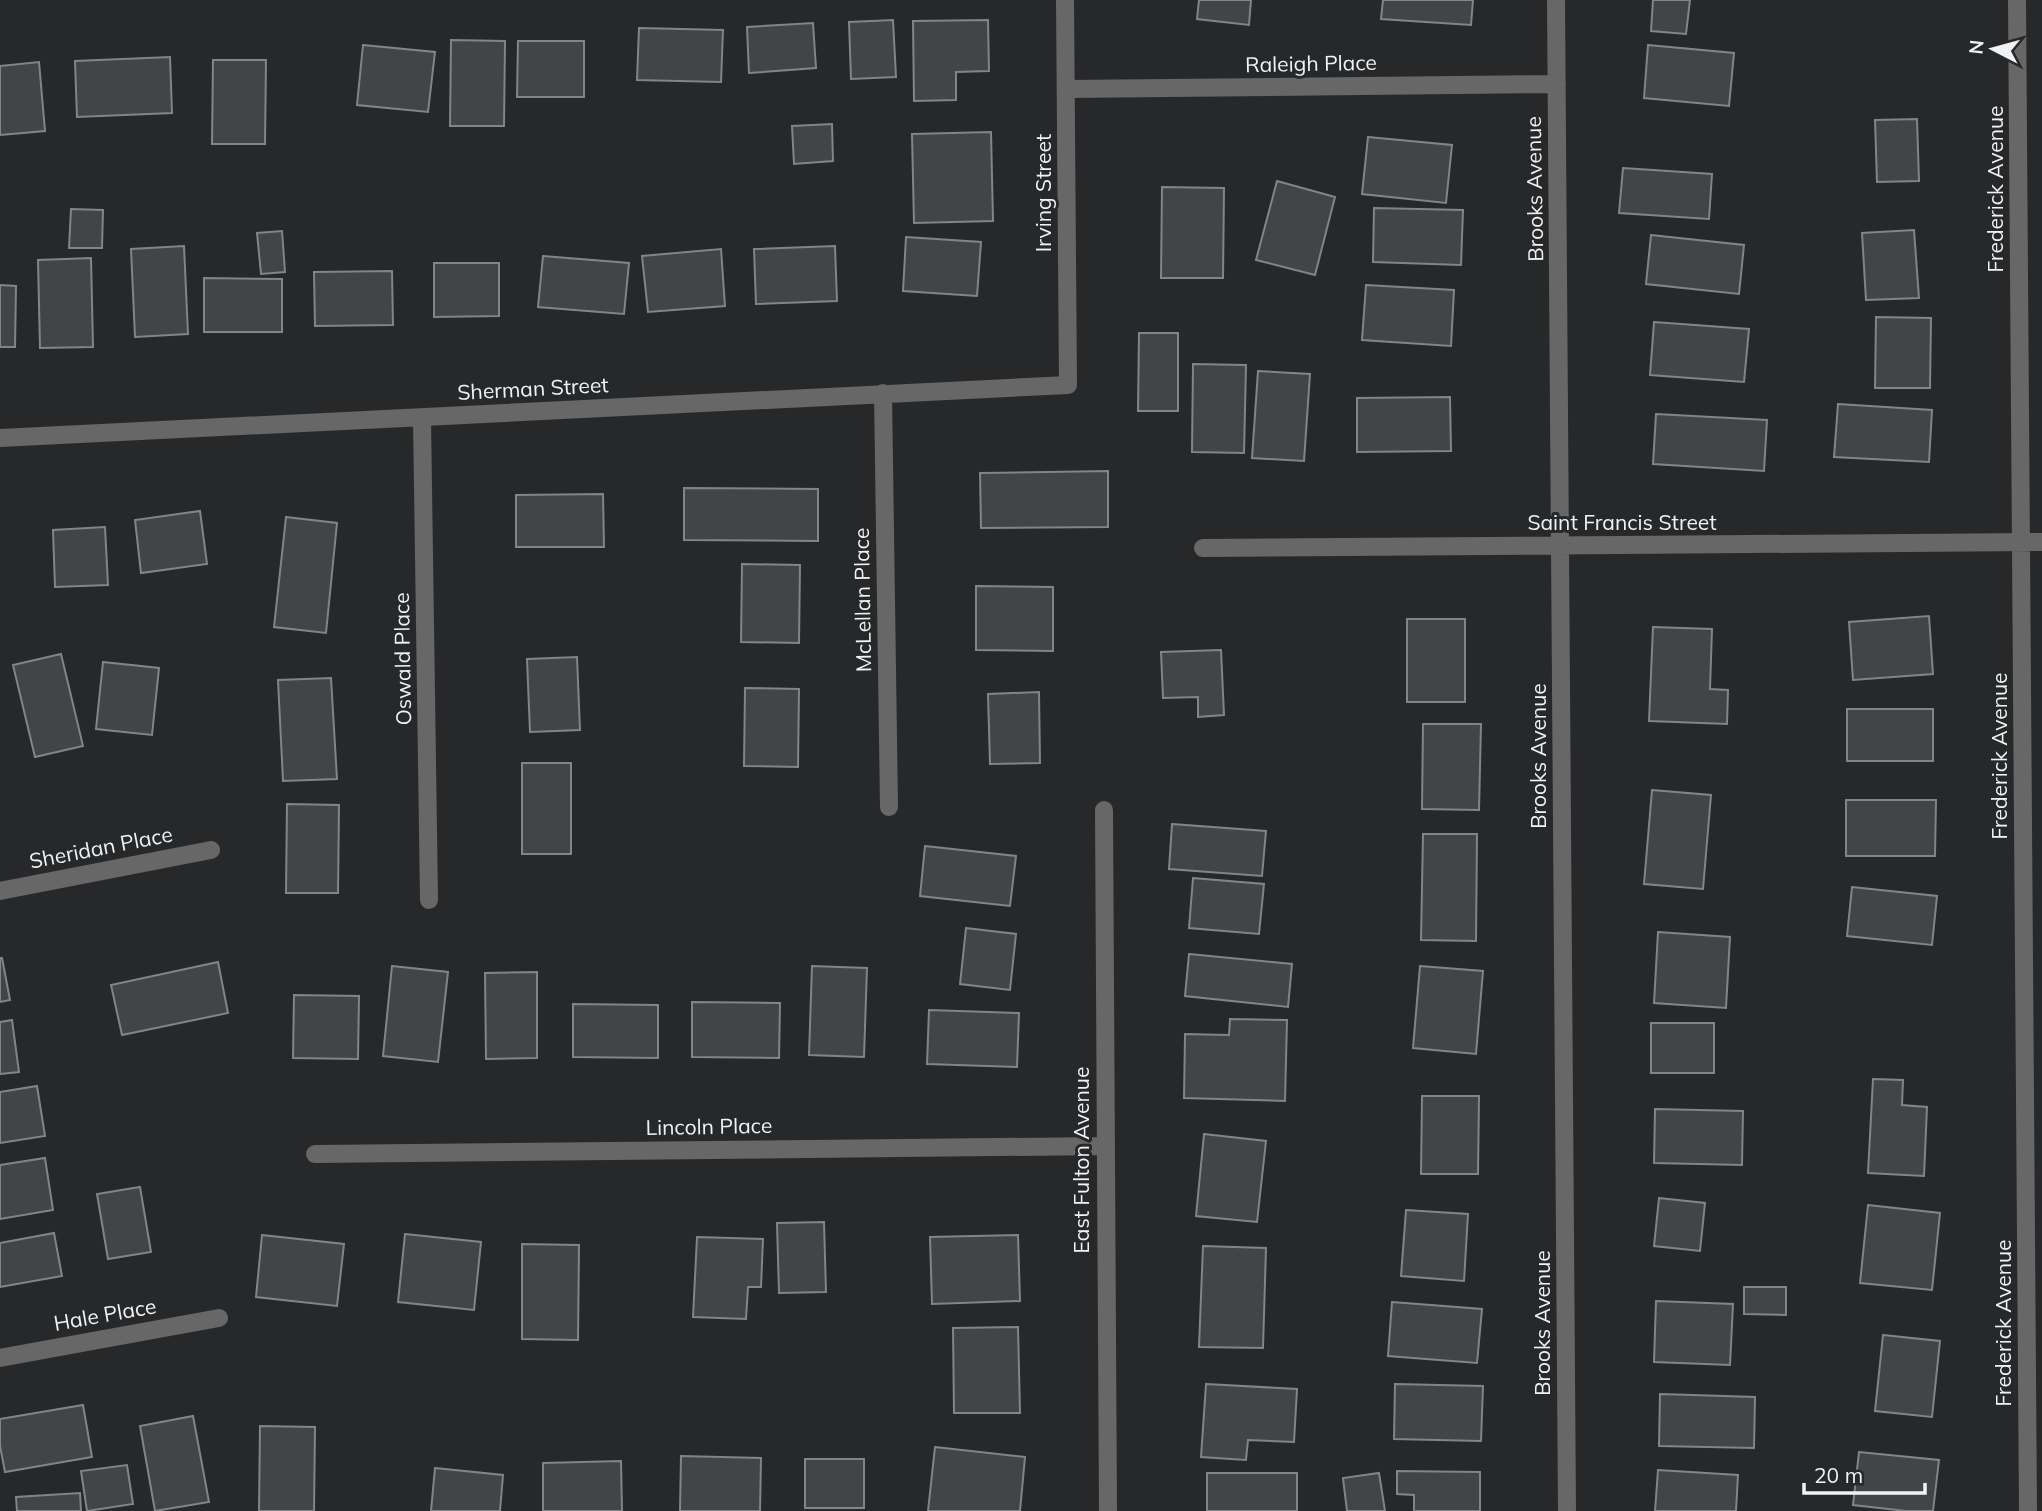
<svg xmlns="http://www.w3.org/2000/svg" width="2042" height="1511" viewBox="0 0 2042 1511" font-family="Mulish,sans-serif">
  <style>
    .building { fill: #424446; stroke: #828486; stroke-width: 2 }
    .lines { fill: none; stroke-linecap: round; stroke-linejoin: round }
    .minor { stroke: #686767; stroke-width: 18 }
    .labels { text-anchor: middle; stroke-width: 6; stroke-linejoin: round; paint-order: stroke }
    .street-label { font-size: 21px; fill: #f1f2f4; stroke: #27282a }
  </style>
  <rect width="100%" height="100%" fill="#27282a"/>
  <path class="building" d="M1199,0H1251L1249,25L1197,19Z
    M1383,0H1473L1471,25L1381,19Z
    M1653,0H1690L1686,34L1651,31Z
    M893,20L896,77L851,79L849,22Z
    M988,20L989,71L956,72V100L914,101L913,21Z
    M813,23L816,68L749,73L747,27Z
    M639,28L723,30L721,82L637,80Z
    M451,40L505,41L504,126H450Z
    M518,41H584V97H517Z
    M363,45L435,52L428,112L357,105Z
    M1648,45L1734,53L1729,106L1644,98Z
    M170,57L172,113L77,117L75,61Z
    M213,60H266L265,144H212Z
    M39,62L45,131L0,135V66Z
    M1917,119L1919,181L1877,182L1875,120Z
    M832,124L833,161L794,164L792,126Z
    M991,132L993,221L914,223L912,134Z
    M1368,137L1452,145L1446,203L1362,194Z
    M1623,168L1712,174L1709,219L1619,213Z
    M1277,181L1335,197L1315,275L1256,260Z
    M1162,187L1224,188L1223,278H1161Z
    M1374,208L1463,210L1461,265L1373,262Z
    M71,209L103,210L102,248H69Z
    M1914,230L1919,298L1866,300L1862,233Z
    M282,231L285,272L261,274L257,233Z
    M1651,235L1744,245L1739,294L1646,284Z
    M906,237L981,242L977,296L903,291Z
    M184,246L188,334L135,337L131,249Z
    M835,246L837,301L756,304L754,249Z
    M721,249L725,306L648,312L642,256Z
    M543,256L629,263L624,314L538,307Z
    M91,258L93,347L40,348L38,260Z
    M434,263H499V316L434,317Z
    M392,271L393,325L315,326L314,272Z
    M204,278L282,279V332H204Z
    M0,285L16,286L15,347H0Z
    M1366,285L1454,290L1451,346L1362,340Z
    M1876,317L1931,318L1930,388H1875Z
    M1654,322L1749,329L1744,382L1650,375Z
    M1139,333H1178V411H1138Z
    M1193,364L1246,365L1244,453L1192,452Z
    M1258,371L1310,374L1304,461L1252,458Z
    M1450,397L1451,451L1357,452V398Z
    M1838,404L1932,410L1929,462L1834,457Z
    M1656,414L1767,420L1764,471L1653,464Z
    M1108,471V527L981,528L980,473Z
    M684,488L818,489V541L684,540Z
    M603,494L604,547H516V495Z
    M200,511L207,564L141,573L135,520Z
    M286,517L337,523L326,633L274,627Z
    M105,527L108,585L55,587L53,530Z
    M742,564L800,565L799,643L741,642Z
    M976,586L1053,587V651L976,650Z
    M1929,616L1933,674L1853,680L1849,622Z
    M1407,619H1465V702H1407Z
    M1653,627L1712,629L1710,689L1728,690L1727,724L1649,721Z
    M1221,650L1224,715L1198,717V697L1163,698L1161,652Z
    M61,654L83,746L35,757L13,665Z
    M577,657L580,730L530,732L527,659Z
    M103,662L159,668L152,735L96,729Z
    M331,678L337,779L283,781L278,680Z
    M745,688L799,689L798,767L744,766Z
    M1039,692L1040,763L990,764L988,694Z
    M1847,709H1933V761H1847Z
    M1423,724H1481L1479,810L1422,809Z
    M522,763H571V854H522Z
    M1652,790L1711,795L1703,889L1644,884Z
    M1846,800H1936L1935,856H1846Z
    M287,804L339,805L338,893H286Z
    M1172,824L1266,831L1262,876L1169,869Z
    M1423,834H1477L1476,941L1421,940Z
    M925,846L1016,856L1010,906L920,896Z
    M1193,878L1264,884L1259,934L1189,928Z
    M1852,887L1937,896L1932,945L1847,936Z
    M966,928L1016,934L1010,990L960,984Z
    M1658,932L1730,937L1726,1008L1654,1003Z
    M1189,954L1292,964L1288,1007L1185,996Z
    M0,958H2L10,1000L0,1002Z
    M218,962L228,1013L122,1035L111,985Z
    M392,966L448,972L438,1062L383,1056Z
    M812,966L867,968L864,1057L809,1055Z
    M1420,966L1483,971L1476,1054L1413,1048Z
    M537,972V1058L486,1059L485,973Z
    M294,995L359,996L358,1059L293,1058Z
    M692,1002L780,1003L779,1058L692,1057Z
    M573,1004L658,1005V1058L573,1057Z
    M929,1010L1019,1013L1017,1067L927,1064Z
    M1230,1019L1287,1020L1285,1101L1184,1098L1185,1034L1229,1035Z
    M12,1020L19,1072L0,1074V1022Z
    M1651,1023H1714V1073H1651Z
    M1873,1079L1903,1080L1902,1105L1927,1107L1924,1176L1868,1173Z
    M37,1086L45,1136L0,1143V1092Z
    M1422,1096H1479L1478,1174H1421Z
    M1655,1109L1743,1111L1742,1165L1654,1163Z
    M1204,1134L1266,1141L1257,1222L1196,1216Z
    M45,1158L53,1210L0,1219V1165Z
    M140,1187L151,1252L108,1259L97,1194Z
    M1659,1198L1705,1203L1700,1251L1654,1246Z
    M1868,1205L1940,1213L1932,1290L1860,1283Z
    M1406,1210L1468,1214L1464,1281L1401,1276Z
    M824,1222L826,1292L779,1293L777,1223Z
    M54,1233L62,1276L0,1287V1243Z
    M405,1234L481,1242L474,1310L398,1302Z
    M262,1235L344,1244L337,1306L256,1297Z
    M1018,1235L1020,1301L932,1304L930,1237Z
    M697,1237L763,1239L761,1287H748L746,1319L693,1317Z
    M522,1244L579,1245L578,1340L522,1339Z
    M1203,1246L1266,1248L1263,1348L1199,1347Z
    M1744,1287H1786V1315L1744,1314Z
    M1656,1301L1733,1304L1730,1365L1654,1362Z
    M1392,1302L1482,1309L1477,1363L1388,1356Z
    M1018,1327L1020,1413H954L953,1328Z
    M1883,1335L1940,1341L1932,1417L1875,1411Z
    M1206,1384L1297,1389L1294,1442L1248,1440L1246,1460L1201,1457Z
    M1395,1384L1483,1386L1481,1441L1394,1439Z
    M1660,1394L1755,1397L1754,1448L1659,1446Z
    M83,1405L92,1457L5,1472L0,1446V1419Z
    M193,1416L209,1502L155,1511L140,1426Z
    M260,1426L315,1427L314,1511H259Z
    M935,1447L1025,1457L1020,1511H928Z
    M1859,1452L1939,1460L1933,1511H1906L1853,1505Z
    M681,1456L761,1458L760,1511H680Z
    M805,1459H864V1508H805Z
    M621,1461L622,1511H543V1463Z
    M127,1465L133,1504L87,1511L81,1471Z
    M435,1468L503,1475L500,1511H431Z
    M1658,1470L1738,1475L1736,1511H1655Z
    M1397,1471L1480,1472V1511H1414V1495L1397,1494Z
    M1207,1473H1297V1511H1207Z
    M1379,1473L1385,1511H1347L1343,1478Z
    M80,1493L81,1511H17L16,1497Z"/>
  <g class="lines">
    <path class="minor" d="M1556,0L1567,1511
      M2017,0L2028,1511
      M1066,89L1557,84
      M883,393L889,807
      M422,418L429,900
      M0,438L1068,385L1065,0
      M1203,548L2042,542
      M1104,810L1108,1511
      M0,891L211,850
      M315,1154L1104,1146
      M0,1358L219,1318"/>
  </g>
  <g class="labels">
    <g class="street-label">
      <text transform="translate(1311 64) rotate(-1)" y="7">Raleigh Place</text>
      <text transform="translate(1535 189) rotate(-91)" y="7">Brooks Avenue</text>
      <text transform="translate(1996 189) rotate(-90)" y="7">Frederick Avenue</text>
      <text transform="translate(1044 193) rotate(-90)" y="7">Irving Street</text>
      <text transform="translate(533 389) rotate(-3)" y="7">Sherman Street</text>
      <text x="1622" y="530">Saint Francis Street</text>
      <text transform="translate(863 600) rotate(-91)" y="7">McLellan Place</text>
      <text transform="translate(403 659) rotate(-91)" y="7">Oswald Place</text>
      <text transform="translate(1539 756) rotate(-90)" y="7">Brooks Avenue</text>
      <text transform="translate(2000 756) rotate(-90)" y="7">Frederick Avenue</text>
      <text transform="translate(101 848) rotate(-11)" y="7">Sheridan Place</text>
      <text transform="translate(709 1127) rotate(-1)" y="7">Lincoln Place</text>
      <text transform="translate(1082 1160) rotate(-90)" y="7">East Fulton Avenue</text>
      <text transform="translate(105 1315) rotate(-10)" y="7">Hale Place</text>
      <text transform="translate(1543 1323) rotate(-90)" y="7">Brooks Avenue</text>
      <text transform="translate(2004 1323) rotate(-90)" y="7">Frederick Avenue</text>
    </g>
  </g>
  <g transform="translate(1993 49) rotate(276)" stroke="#27282a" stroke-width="5" paint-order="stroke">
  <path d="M0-5L12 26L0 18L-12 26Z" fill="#f1f2f4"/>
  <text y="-10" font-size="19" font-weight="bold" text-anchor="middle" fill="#f1f2f4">N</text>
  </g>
  <path d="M1804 1483v10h121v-10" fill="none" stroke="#f1f2f4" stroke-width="3.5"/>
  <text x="1814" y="1483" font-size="21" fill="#f1f2f4" stroke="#27282a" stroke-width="5" paint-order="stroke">20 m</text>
</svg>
